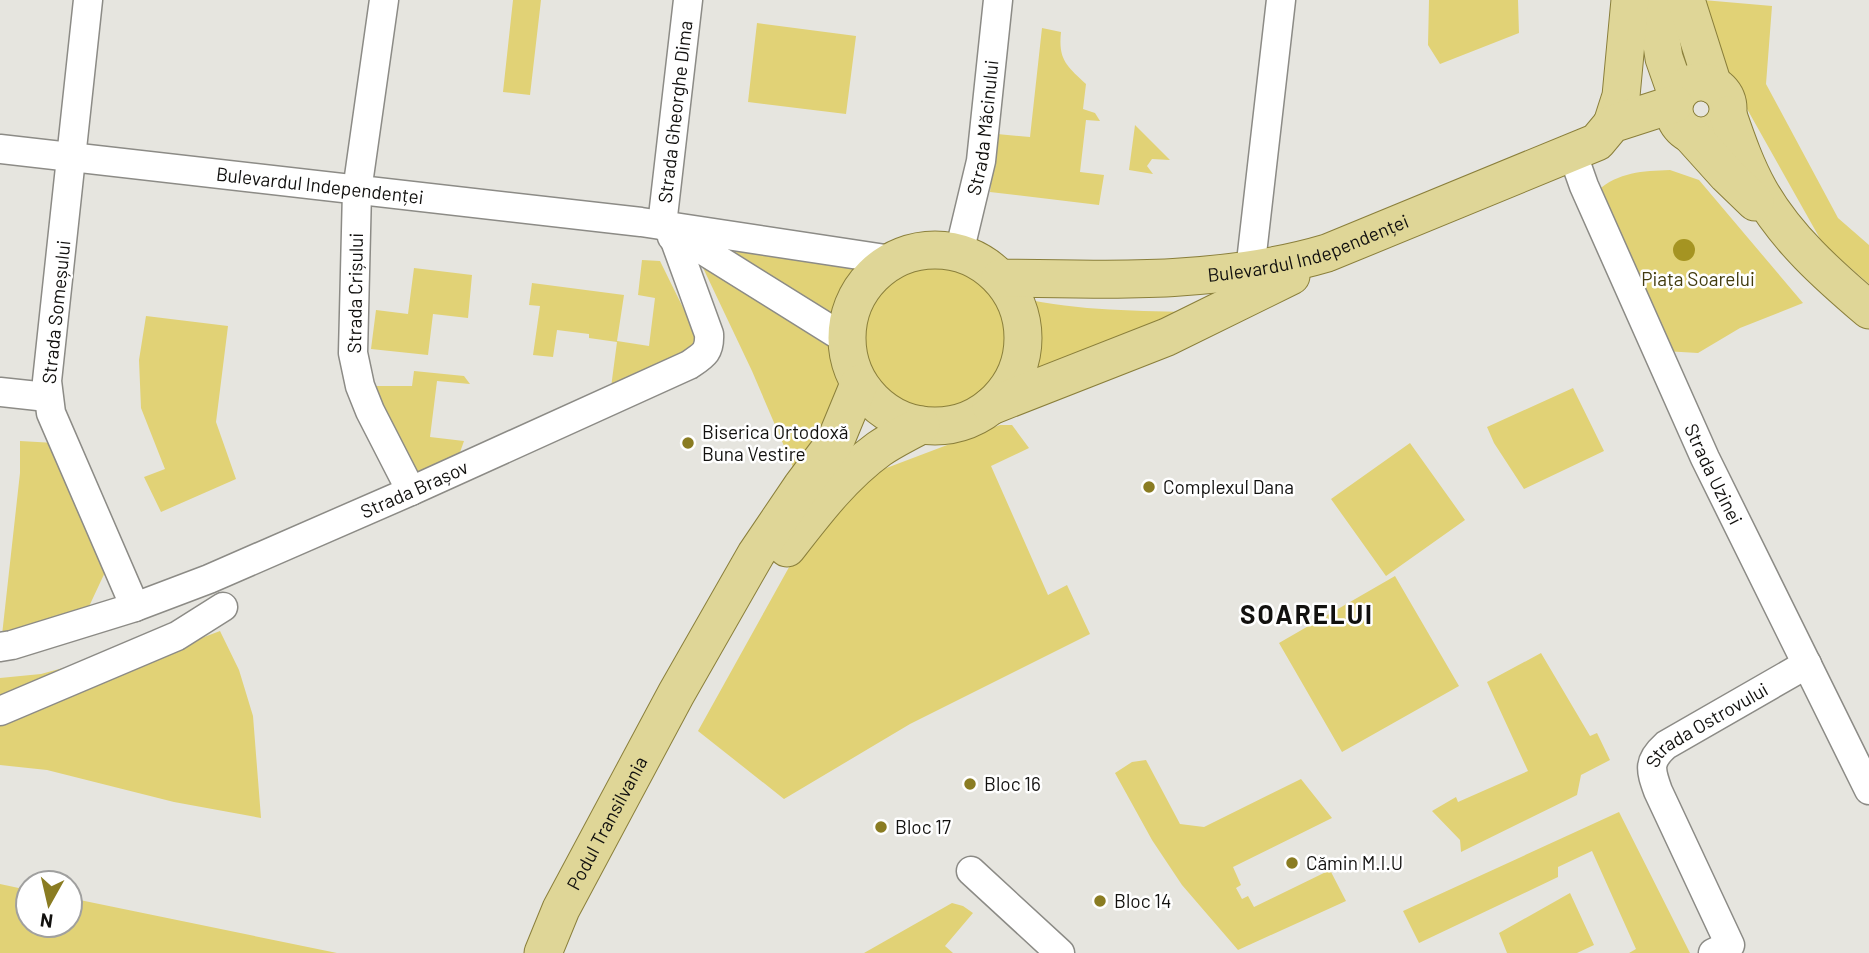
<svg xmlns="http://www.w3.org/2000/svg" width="1869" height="953" viewBox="0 0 1869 953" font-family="Barlow,sans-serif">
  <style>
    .green { fill: #e1d276 }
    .water { fill: #a59422 }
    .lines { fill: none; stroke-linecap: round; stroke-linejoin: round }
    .minor-casing { stroke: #8c8b86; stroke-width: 31 }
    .major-casing { stroke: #8a7f3b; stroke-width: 39 }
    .minor { stroke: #fff; stroke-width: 28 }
    .major { stroke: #dfd697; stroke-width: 37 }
    .poi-dot { fill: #8a7c22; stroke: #fff; stroke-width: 2.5 }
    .labels { text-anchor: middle; stroke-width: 5; stroke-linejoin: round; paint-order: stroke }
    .street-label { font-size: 19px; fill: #12110f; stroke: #fff }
    .park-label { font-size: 19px; fill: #423b0e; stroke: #fff }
    .poi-label { font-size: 19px; fill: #12110f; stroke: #fff; text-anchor: start }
    .district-label { font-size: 26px; font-weight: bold; letter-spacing: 2px; fill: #12110f; stroke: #fff }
  </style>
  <rect width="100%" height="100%" fill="#e6e5df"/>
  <path class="green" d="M513,0H541L530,95L503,92Z
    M1429,0H1518L1519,33L1440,64L1428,45Z
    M1703,0L1772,6L1766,84L1838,218L1869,245V284L1823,244L1715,52Z
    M757,23L856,36L846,114L748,102Z
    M1042,28L1061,32C1058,60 1067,66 1086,84L1083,109L1095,113L1100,121L1086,120L1080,172L1104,175L1099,205L990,192L997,134L1030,137Z
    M1135,125L1170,160L1152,159L1147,166L1153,174L1129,170Z
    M1670,170L1699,180L1803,303L1740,328L1698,353L1664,351L1597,191C1619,172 1642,171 1670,170Z
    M671,233L882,263C852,281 844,299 844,334Z
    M847 338a88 88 0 1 1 176 0a88 88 0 1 1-176 0Z
    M696,253L843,348L850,383L796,474L752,371Z
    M642,260L660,261L697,336L694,355L610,395L617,342L589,338V334L557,330L553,357L533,355L540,306L529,305L532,283L624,295L617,341L649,346L655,298L638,295Z
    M414,268L472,275L468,318L433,314L428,355L371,349L376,310L408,314Z
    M1020,298C1079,311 1140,311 1200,312L1021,377C1029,346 1030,329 1020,298Z
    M146,316L228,326L216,422L236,479L161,512L144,477L165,469L141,408L139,360Z
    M414,371L464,376L470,384L437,381L430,437L464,441L453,472L411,491L360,386H412Z
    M1573,388L1604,451L1524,489L1494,443L1487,427Z
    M1000,425H1012L1029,448L991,466L1048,595L1067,585L1090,634L910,724L784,799L698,731L793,560L868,475Z
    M20,441L55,443L107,568L85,615L2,635L20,473Z
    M1410,443L1465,520L1386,576L1331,499Z
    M1395,576L1459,686L1342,752L1279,643Z
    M220,631L239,670L253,716L261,818L174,802L47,770L0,765V720L112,672Z
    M1541,653L1590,736L1597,733L1610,760L1581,775L1577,795L1461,852L1460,840L1432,811L1456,797L1458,802L1528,771L1487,682Z
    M96,659L0,711V678L41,674Z
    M1146,760L1180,824L1204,827L1301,779L1332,818L1233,867L1241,885L1236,888L1242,899L1248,896L1254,907L1330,870L1346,901L1238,950L1182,885L1152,840L1115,773L1132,762Z
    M1619,812L1690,953H1629L1636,949L1592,851L1558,867V877L1419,943L1403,911Z
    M0,884L28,890V925H70V898L337,953H0Z
    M1570,893L1594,945L1577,953H1507L1499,933Z
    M952,903L963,906L973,913L945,946L953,953H864Z"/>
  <path class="water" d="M1673 250a11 11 0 1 1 22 0a11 11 0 1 1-22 0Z"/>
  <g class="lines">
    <g class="minor-casing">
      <g id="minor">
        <path d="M88,0L47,381L51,413L135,607"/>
        <path d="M384,0L357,191L353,353L360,386L370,411L411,491"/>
        <path id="s1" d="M0,149L641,222L892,260"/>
        <path id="s2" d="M1572,152L1584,186L1705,458L1869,790"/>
        <path id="s3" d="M662,225L688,0"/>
        <path d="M672,237L706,252L847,340"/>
        <path id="s4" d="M959,253L981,161L998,0"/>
        <path d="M1250,271L1281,0"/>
        <path d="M0,392L47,397"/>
        <path id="s5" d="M0,647L12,645L135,607L209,579L411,491L689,365C704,355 710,352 709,334L674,238"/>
        <path d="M0,711L177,636L223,607"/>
        <path d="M971,871L1060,953"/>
        <path id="s6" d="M1713,953L1730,945L1658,791C1650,769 1648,761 1666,745L1807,664"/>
      </g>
    </g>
    <g class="major-casing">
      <g id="major">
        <path d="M1655,0L1664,58L1677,95"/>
        <path d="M1686,0L1713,85"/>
        <circle cx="1701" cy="109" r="27"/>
        <path d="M1728,115C1737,141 1746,167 1759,190C1786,238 1828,275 1869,310"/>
        <path d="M1612,124L1621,96L1630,0"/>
        <path d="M1691,135L1727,175L1755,202"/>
        <circle cx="935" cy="338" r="88"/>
        <path id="s7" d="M1000,278C1109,280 1222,284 1327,253L1597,142L1612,124L1674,104"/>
        <path d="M991,406L1167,337L1291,276"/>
        <path d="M787,548C815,512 842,476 879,449C892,440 907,433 921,425"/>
        <path id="s8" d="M543,953L561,909L676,694L756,554L802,486L835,442L859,384"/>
      </g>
    </g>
    <use href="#minor" class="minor"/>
    <use href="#major" class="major"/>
  </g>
  <g class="poi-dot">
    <circle cx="688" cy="443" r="7"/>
    <circle cx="1149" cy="487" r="7"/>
    <circle cx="970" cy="784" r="7"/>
    <circle cx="881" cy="827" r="7"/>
    <circle cx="1292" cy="863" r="7"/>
    <circle cx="1100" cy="901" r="7"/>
  </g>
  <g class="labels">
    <g class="street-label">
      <text dy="7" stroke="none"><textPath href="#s3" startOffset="114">Strada Gheorghe Dima</textPath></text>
      <text dy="7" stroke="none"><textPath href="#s4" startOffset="128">Strada Măcinului</textPath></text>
      <text dy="7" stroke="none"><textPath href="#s1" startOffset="322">Bulevardul Independenței</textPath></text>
      <text dy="7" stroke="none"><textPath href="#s7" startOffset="312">Bulevardul Independenței</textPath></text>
      <text transform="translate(355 293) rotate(-89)" y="7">Strada Crișului</text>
      <text transform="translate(56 312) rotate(-84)" y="7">Strada Someșului</text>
      <text dy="7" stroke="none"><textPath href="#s2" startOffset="352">Strada Uzinei</textPath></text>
      <text dy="7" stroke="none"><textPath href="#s5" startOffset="444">Strada Brașov</textPath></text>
      <text dy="7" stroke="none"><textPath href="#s6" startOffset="285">Strada Ostrovului</textPath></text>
      <text dy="7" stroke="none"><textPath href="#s8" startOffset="145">Podul Transilvania</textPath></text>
    </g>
    <g class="park-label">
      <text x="1698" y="286">Piața Soarelui</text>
    </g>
    <g class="poi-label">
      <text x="702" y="439">Biserica Ortodoxă<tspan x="702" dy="22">Buna Vestire</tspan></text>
      <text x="1163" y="494">Complexul Dana</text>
      <text x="984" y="791">Bloc 16</text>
      <text x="895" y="834">Bloc 17</text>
      <text x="1306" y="870">Cămin M.I.U</text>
      <text x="1114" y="908">Bloc 14</text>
    </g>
    <g class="district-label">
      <text x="1307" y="624">SOARELUI</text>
    </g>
  </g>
  <g transform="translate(49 904) rotate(188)"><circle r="33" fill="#ffffff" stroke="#a0a09f" stroke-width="2"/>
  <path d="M0-5L12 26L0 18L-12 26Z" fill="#8a7c22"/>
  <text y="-10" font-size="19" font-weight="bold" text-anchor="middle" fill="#12110f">N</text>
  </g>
</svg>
